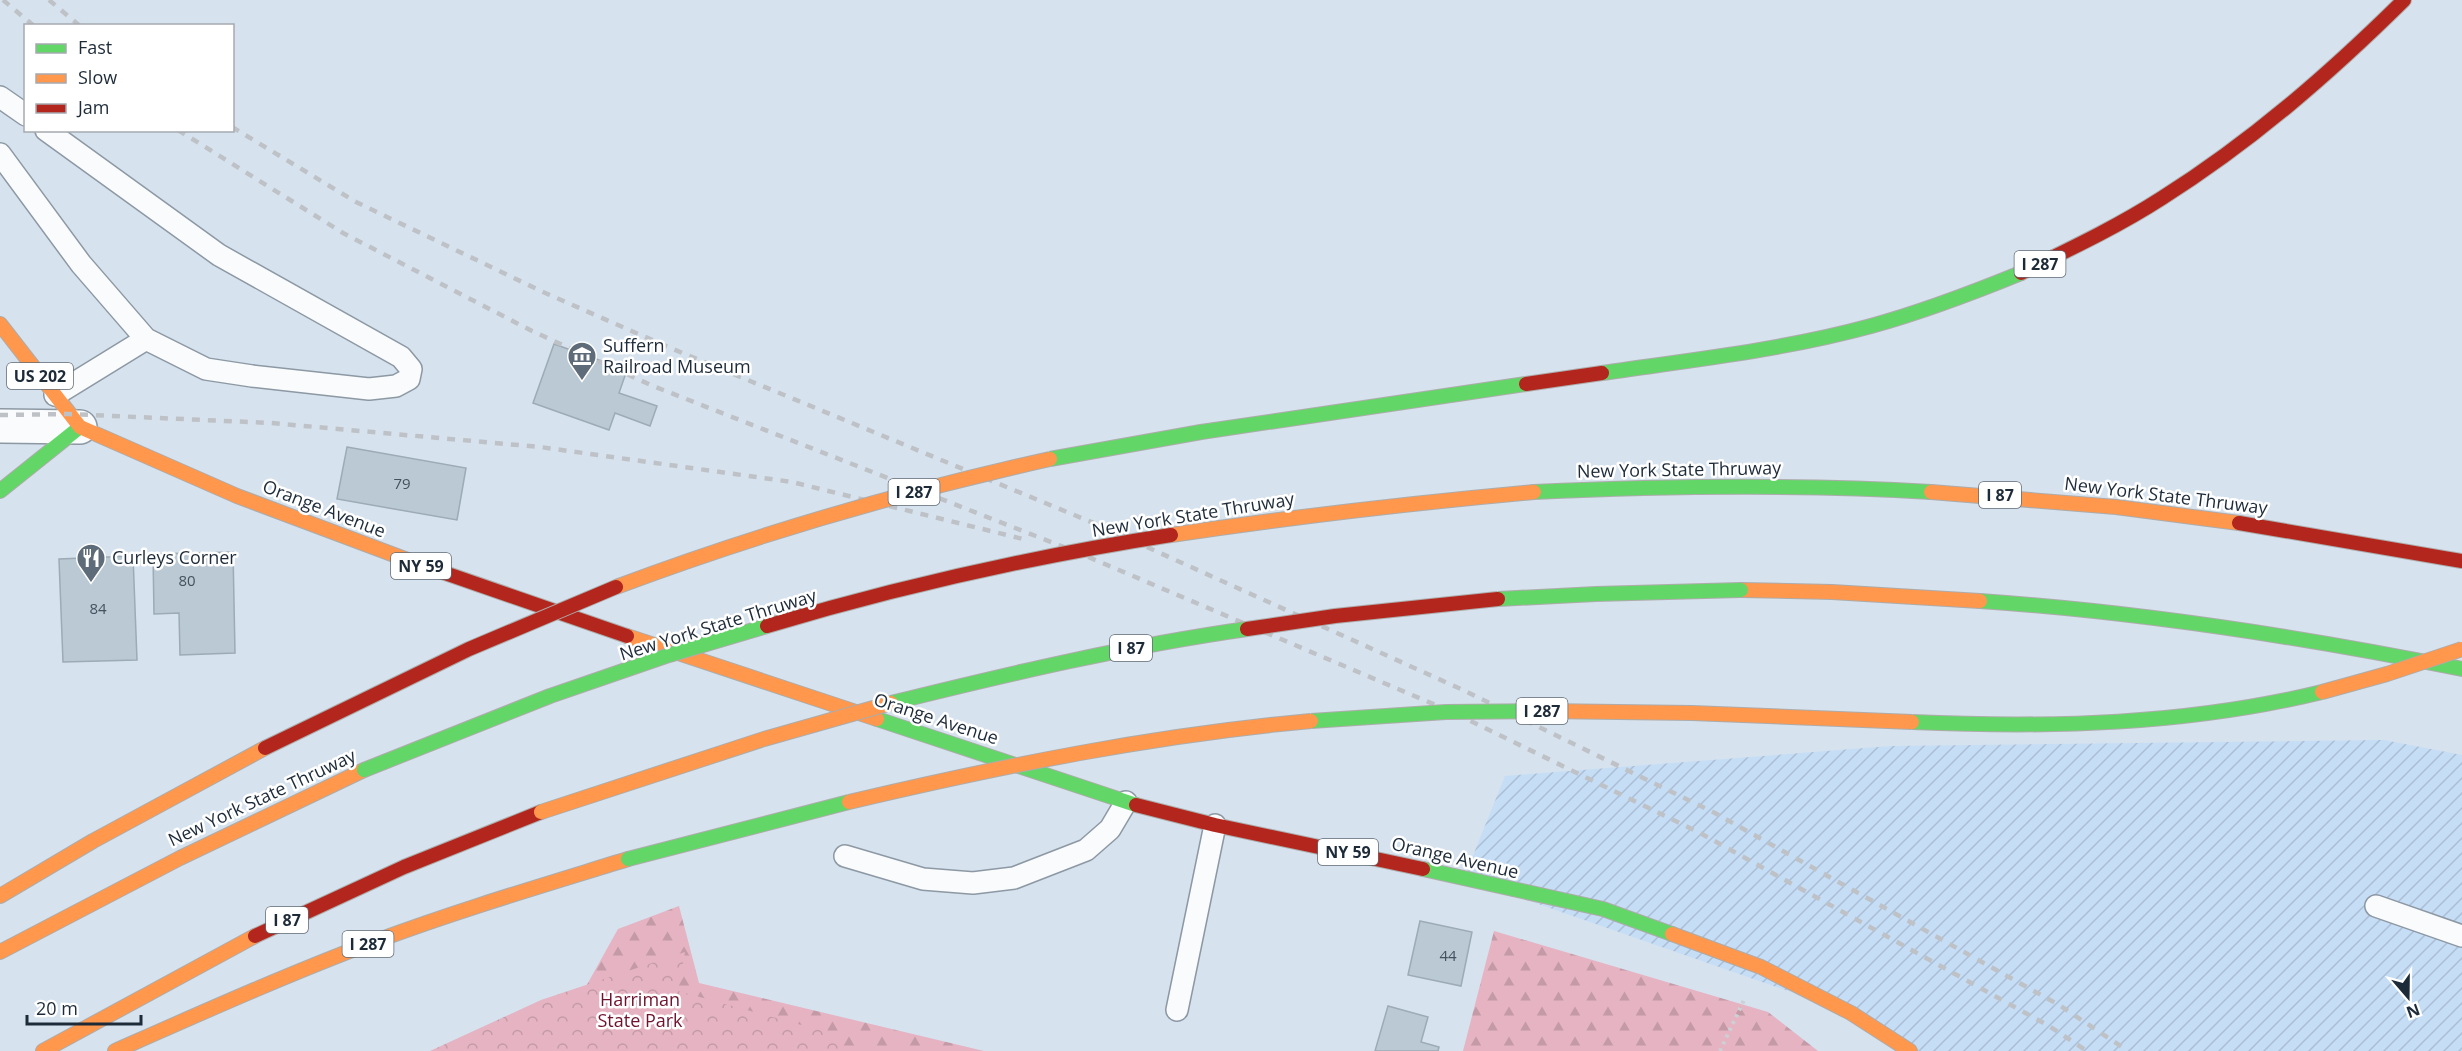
<svg xmlns="http://www.w3.org/2000/svg" width="2462" height="1051" viewBox="0 0 2462 1051" font-family="'Open Sans',sans-serif">
  <style>
    .industrial { fill: url(#industrial-furrows) }
    .forest { fill: url(#forest-firs) }
    .park { fill: url(#park-crowns) }
    .building { fill: #bac9d3; stroke: #9cabb5; stroke-width: 1.5 }
    .lines { fill: none; stroke-linecap: round; stroke-linejoin: round }
    .lane-casing { stroke: #8c98a3; stroke-width: 24 }
    .street-casing { stroke: #8c98a3; stroke-width: 36 }
    .fast-casing { stroke: #adacaa; stroke-width: 16 }
    .slow-casing { stroke: #adacaa; stroke-width: 16 }
    .jam-casing { stroke: #adacaa; stroke-width: 16 }
    .path { stroke: #cdd0d4; stroke-width: 4; stroke-dasharray: 3 4.5; stroke-linecap: butt }
    .lane { stroke: #f9fbfc; stroke-width: 21 }
    .street { stroke: #f9fbfc; stroke-width: 33 }
    .fast { stroke: #63d668; stroke-width: 14 }
    .slow { stroke: #ff974d; stroke-width: 14 }
    .jam { stroke: #b3261e; stroke-width: 14 }
    .rail { stroke: #bec2c6; stroke-width: 4.5; stroke-dasharray: 8 8; stroke-linecap: butt }
    .fast-bridge-casing { stroke: #adacaa; stroke-width: 16; stroke-linecap: butt }
    .slow-bridge-casing { stroke: #adacaa; stroke-width: 16; stroke-linecap: butt }
    .jam-bridge-casing { stroke: #adacaa; stroke-width: 16; stroke-linecap: butt }
    .fast-bridge { stroke: #63d668; stroke-width: 14 }
    .slow-bridge { stroke: #ff974d; stroke-width: 14 }
    .jam-bridge { stroke: #b3261e; stroke-width: 14 }
    .labels { text-anchor: middle; stroke-width: 5; stroke-linejoin: round; paint-order: stroke }
    .number-label { font-size: 15px; fill: #445260 }
    .shield { fill: #fff; stroke: #616b74; stroke-width: 1.5 }
    .shield-label { font-size: 16px; font-weight: bold; fill: #1d2b39 }
    .poi-label { font-size: 18px; fill: #1d2b39; stroke: #fff; text-anchor: start }
    .street-label { font-size: 18px; fill: #1d2b39; stroke: #fff }
    .park-label { font-size: 18px; fill: #6e122d; stroke: #fff }
  </style>
  <defs>
    <pattern id="industrial-furrows" width="10" height="10" patternUnits="userSpaceOnUse" patternTransform="scale(1.5)"><rect width="10" height="10" fill="#c6ddf6"/><path d="M-1 1l2-2M0 10L10 0M9 11l2-2" fill="none" stroke="#aabed4"/></pattern>
    <pattern id="forest-firs" width="22" height="20" patternUnits="userSpaceOnUse" patternTransform="scale(1.5)"><rect width="22" height="20" fill="#e5b3c1"/><path d="M5 1l3.5 6h-7zM16 11l3.5 6h-7z" fill="#c49aa7"/></pattern>
    <pattern id="park-crowns" width="20" height="18" patternUnits="userSpaceOnUse" patternTransform="scale(1.5)"><rect width="20" height="18" fill="#e5b3c1"/><path d="M2 6a3 3 0 1 1 6 0M12 15a3 3 0 1 1 6 0" fill="none" stroke="#c49aa7"/></pattern>
  </defs>
  <rect width="100%" height="100%" fill="#d6e2ee"/>
  <path class="industrial" d="M2384,740L2462,755V1051H1910L1851,1013L1464,878L1505,776L1891,746Z"/>
  <path class="forest" d="M679,906L699,983L984,1051H550L618,929Z
    M1494,931L1768,1012L1818,1051H1463Z"/>
  <path class="park" d="M685,952L678,991L845,1037L842,1051H430L541,1000Z"/>
  <path class="building" d="M554,344L627,370L619,393L657,406L650,426L615,413L609,430L533,403Z
    M347,447L466,468L457,520L337,499Z
    M233,552L235,653L180,655L179,613L154,614L153,554Z
    M133,556L137,660L63,662L59,559Z
    M1420,921L1472,932L1461,986L1408,975Z
    M1388,1006L1428,1017L1421,1042L1439,1047L1438,1051H1375Z"/>
  <g class="lines">
    <g class="lane-casing">
      <path id="lane" d="M0,97L26,115
        M0,154L81,264L146,339L206,369L252,376L369,389L396,386L409,379L411,369L401,357L219,255L46,130
        M55,395L146,339
        M845,856L923,879L973,883L1014,878L1086,850L1110,829L1126,802
        M2376,906L2462,936
        M1177,1010L1215,825"/>
    </g>
    <g class="street-casing">
      <path id="street" d="M0,426L80,427"/>
    </g>
    <g class="fast-casing">
      <path id="fast" d="M1602,373C1692,360 1783,350 1871,326C1922,312 1972,293 2021,273
        M0,491L80,427
        M1534,492C1666,486 1798,484 1931,492
        M1980,601C2143,612 2303,637 2462,669
        M877,719L1136,805
        M1423,869L1603,909L1672,934"/>
    </g>
    <g class="slow-casing">
      <path id="slow" d="M0,324L80,427L237,496L413,562
        M1931,492L2116,507L2239,523
        M1741,590L1832,592L1980,601
        M627,636L877,719
        M0,896L93,841L265,748
        M1672,934L1761,967L1851,1013L1910,1051
        M0,952L180,858L364,770
        M43,1051L255,936
        M115,1051C201,1013 288,974 376,941C459,910 544,885 628,859"/>
    </g>
    <g class="jam-casing">
      <path id="jam" d="M2021,273C2068,250 2117,227 2162,198C2251,142 2329,74 2404,0
        M2239,523L2462,561
        M413,562L627,636
        M1136,805L1215,825L1423,869
        M255,936L404,867L541,812"/>
    </g>
    <path class="path" d="M1720,1051L1744,1000"/>
    <use href="#lane" class="lane"/>
    <use href="#street" class="street"/>
    <use href="#fast" class="fast"/>
    <use href="#slow" class="slow"/>
    <use href="#jam" class="jam"/>
    <path class="rail" d="M3,0L34,26
      M49,0L80,26
      M232,127L356,202L543,292L668,347L1096,524L1463,690L1713,812L2059,1005L2128,1051
      M178,130L343,233L532,331L653,386L1079,553L1452,712L1700,833L2049,1026L2087,1051
      M0,415L69,414L271,423L540,447L792,482L1027,540"/>
    <g class="fast-bridge-casing">
      <path id="fast-bridge" d="M1050,459L1201,432L1526,384
        M1498,599L1596,594L1741,590
        M891,703C1008,674 1127,646 1247,629
        M1311,721L1446,712L1543,711
        M1912,722C2050,728 2187,725 2322,692
        M364,770L550,696L669,655L767,626
        M628,859L849,802"/>
    </g>
    <g class="slow-bridge-casing">
      <path id="slow-bridge" d="M1171,535C1292,517 1412,503 1534,492
        M616,587C757,534 902,492 1050,459
        M2322,692L2387,674L2462,649
        M1543,711L1692,713L1912,722
        M849,802C1002,766 1155,735 1311,721
        M541,812L764,739L891,703"/>
    </g>
    <g class="jam-bridge-casing">
      <path id="jam-bridge" d="M1526,384L1602,373
        M767,626C898,587 1035,556 1171,535
        M1247,629L1335,616L1498,599
        M265,748L469,649L616,587"/>
    </g>
    <use href="#fast-bridge" class="fast-bridge"/>
    <use href="#slow-bridge" class="slow-bridge"/>
    <use href="#jam-bridge" class="jam-bridge"/>
  </g>
  <defs>
    <g id="museum-pin" transform="scale(1.5)"><path d="M0 17L-7.5 6A9.5 9.5 0 1 1 7.5 6Z" fill="#5e6b78" stroke="#fff"/><path d="M0-6L6-3V-2H-6V-3ZM-5-1h2V3h-2ZM-1-1h2V3h-2ZM3-1h2V3H3ZM-6 4H6V6H-6Z" fill="#fff"/></g>
    <g id="restaurant-pin" transform="scale(1.5)"><path d="M0 17L-7.5 6A9.5 9.5 0 1 1 7.5 6Z" fill="#5e6b78" stroke="#fff"/><path d="M-5-6h1v4h1v-4h1v4h1v-4h1v5L-1.5 .5V6h-2V.5L-5-1ZM5-6V6H3V1.5H1.5Q1.5-4 5-6Z" fill="#fff"/></g>
  </defs>
  <g fill-rule="evenodd">
    <use href="#museum-pin" x="582" y="356"/>
    <use href="#restaurant-pin" x="91" y="558"/>
  </g>
  <g class="labels">
    <g class="number-label">
      <text x="402" y="489">79</text>
      <text x="187" y="586">80</text>
      <text x="98" y="614">84</text>
      <text x="1448" y="961">44</text>
    </g>
    <g class="shield">
      <rect x="2014.5" y="251" width="51" height="26" rx="4.5"/>
      <rect x="7" y="363" width="66" height="26" rx="4.5"/>
      <rect x="888.5" y="479" width="51" height="26" rx="4.5"/>
      <rect x="1979" y="482" width="42" height="26" rx="4.5"/>
      <rect x="391" y="553" width="60" height="26" rx="4.5"/>
      <rect x="1110" y="635" width="42" height="26" rx="4.5"/>
      <rect x="1516.5" y="698" width="51" height="26" rx="4.5"/>
      <rect x="1318" y="839" width="60" height="26" rx="4.5"/>
      <rect x="266" y="907" width="42" height="26" rx="4.5"/>
      <rect x="342.5" y="931" width="51" height="26" rx="4.5"/>
    </g>
    <g class="shield-label">
      <text x="2040" y="270">I 287</text>
      <text x="40" y="382">US 202</text>
      <text x="914" y="498">I 287</text>
      <text x="2000" y="501">I 87</text>
      <text x="421" y="572">NY 59</text>
      <text x="1131" y="654">I 87</text>
      <text x="1542" y="717">I 287</text>
      <text x="1348" y="858">NY 59</text>
      <text x="287" y="926">I 87</text>
      <text x="368" y="950">I 287</text>
    </g>
    <g class="poi-label">
      <text x="603" y="352">Suffern<tspan x="603" dy="21">Railroad Museum</tspan></text>
      <text x="112" y="564">Curleys Corner</text>
    </g>
    <g class="street-label">
      <text transform="translate(1679 470) rotate(-1)" y="6">New York State Thruway</text>
      <text transform="translate(2166 496) rotate(7)" y="6">New York State Thruway</text>
      <text transform="translate(324 509) rotate(21)" y="6">Orange Avenue</text>
      <text transform="translate(1193 515) rotate(-9)" y="6">New York State Thruway</text>
      <text transform="translate(718 625) rotate(-17)" y="6">New York State Thruway</text>
      <text transform="translate(936 719) rotate(18)" y="6">Orange Avenue</text>
      <text transform="translate(262 798) rotate(-25)" y="6">New York State Thruway</text>
      <text transform="translate(1455 858) rotate(13)" y="6">Orange Avenue</text>
    </g>
    <g class="park-label">
      <text x="640" y="1006">Harriman<tspan x="640" dy="21">State Park</tspan></text>
    </g>
  </g>
  <rect x="24" y="24" width="210" height="108" fill="#ffffff" stroke="#a5aab0" stroke-width="1.5"/>
  <rect x="36" y="44" width="30" height="9" fill="#63d668" stroke="#a5aab0" stroke-width="1.5"/>
  <text x="78" y="54" font-size="18" fill="#1d2b39">Fast</text>
  <rect x="36" y="74" width="30" height="9" fill="#ff974d" stroke="#a5aab0" stroke-width="1.5"/>
  <text x="78" y="84" font-size="18" fill="#1d2b39">Slow</text>
  <rect x="36" y="104" width="30" height="9" fill="#b3261e" stroke="#a5aab0" stroke-width="1.5"/>
  <text x="78" y="114" font-size="18" fill="#1d2b39">Jam</text>
  <g transform="translate(2408 997) rotate(160)" stroke="#ffffff" stroke-width="4.5" paint-order="stroke">
  <path d="M0-4.5L10 22L0 15L-10 22Z" fill="#1d2b39"/>
  <text y="-9" font-size="16" font-weight="bold" text-anchor="middle" fill="#1d2b39">N</text>
  </g>
  <path d="M27 1015v9h114v-9" fill="none" stroke="#1d2b39" stroke-width="3"/>
  <text x="36" y="1015" font-size="18" fill="#1d2b39" stroke="#ffffff" stroke-width="4.5" paint-order="stroke">20 m</text>
</svg>
